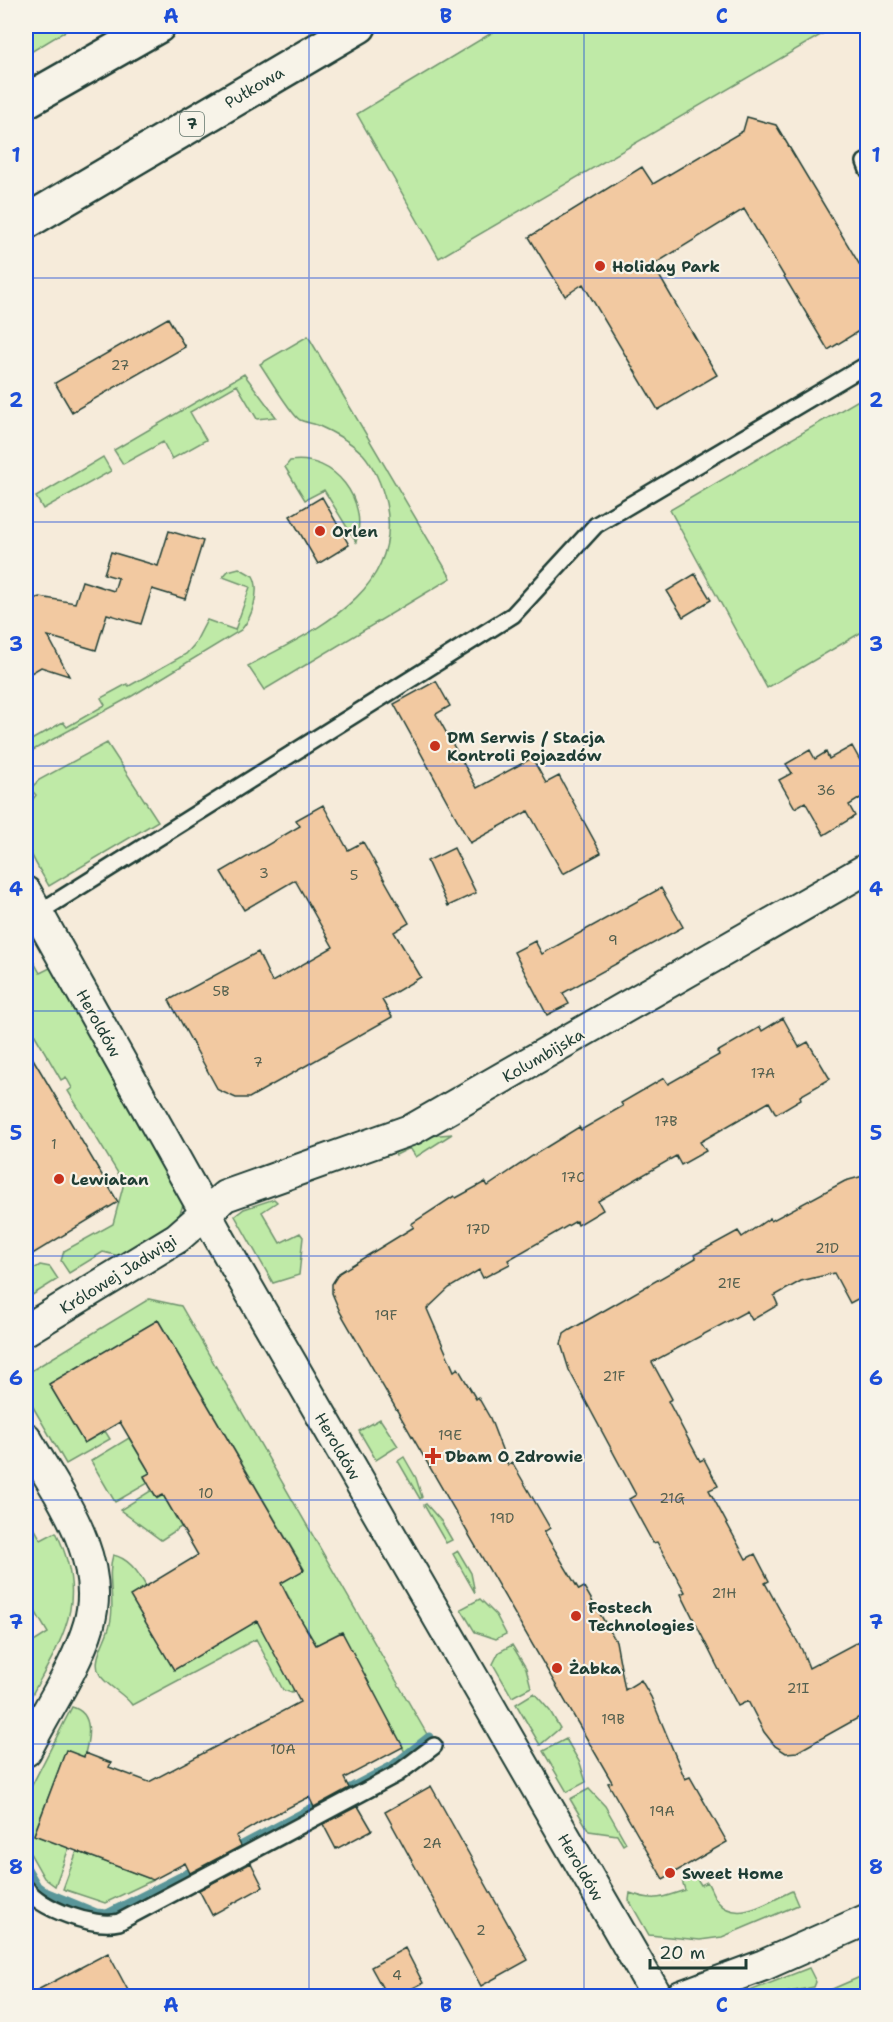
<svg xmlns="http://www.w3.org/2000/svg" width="893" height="2022" viewBox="0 0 893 2022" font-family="'Shantell Sans',sans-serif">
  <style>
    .green { fill: #bfeaa7; stroke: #6f946e; stroke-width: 1.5 }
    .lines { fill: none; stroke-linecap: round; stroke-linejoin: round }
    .stream { stroke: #5a9699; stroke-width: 9 }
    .building { fill: #f2c9a1; stroke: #1f3d34; stroke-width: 1.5 }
    .service-casing { stroke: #1f3d34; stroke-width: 20 }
    .minor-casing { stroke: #1f3d34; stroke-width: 34 }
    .trunk-casing { stroke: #1f3d34; stroke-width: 38 }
    .service { stroke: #f7f3e8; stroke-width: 15 }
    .minor { stroke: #f7f3e8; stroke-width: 30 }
    .trunk { stroke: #f7f3e8; stroke-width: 33 }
    .grid { fill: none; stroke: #1d4ed8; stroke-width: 1.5; stroke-opacity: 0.55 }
    .poi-dot { fill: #c8321e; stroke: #f7f3e8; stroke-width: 2 }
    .labels { text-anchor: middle; stroke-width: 4.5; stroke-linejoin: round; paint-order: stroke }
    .number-label { font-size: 14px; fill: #54604f }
    .shield { fill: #f7f3e8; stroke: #60746a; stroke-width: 1.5 }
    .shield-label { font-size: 15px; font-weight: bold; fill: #1f3d34 }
    .street-label { font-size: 16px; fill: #1f3d34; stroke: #f7f3e8 }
    .poi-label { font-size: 16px; font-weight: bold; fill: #1f3d34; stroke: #f7f3e8; text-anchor: start }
    .neatline { fill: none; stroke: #1d4ed8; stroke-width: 2 }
    .grid-label { font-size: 20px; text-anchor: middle; font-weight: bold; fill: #1d4ed8 }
  </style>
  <rect width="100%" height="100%" fill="#f6ebda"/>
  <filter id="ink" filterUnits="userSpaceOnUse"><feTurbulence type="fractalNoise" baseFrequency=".0167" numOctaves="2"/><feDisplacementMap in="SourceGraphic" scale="12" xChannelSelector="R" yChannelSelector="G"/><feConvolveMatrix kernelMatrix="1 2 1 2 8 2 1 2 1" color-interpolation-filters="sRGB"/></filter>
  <g filter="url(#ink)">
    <path class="green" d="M26,26H74L26,55Z
      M503,26H836L439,258L357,114Z
      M308,336L451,578L264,690L248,666C312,631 405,593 386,503C382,486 375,468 363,454C350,441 333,432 317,425C312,423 304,422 300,420C292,416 267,374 260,364Z
      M244,374L276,417L257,419L237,385L190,412L206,440L172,459L163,442L123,464L114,450Z
      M867,395V629L767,688L670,510Z
      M103,457L111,471L43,509L36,497Z
      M290,461C335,454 369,501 356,542L324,490L305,500L285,467Z
      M239,568L253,576C261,590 252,618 241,630L132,696L26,754V743L63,722L67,727L105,705L101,698L127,684L129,686L186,654L194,645L207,620L235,630L250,587L223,577L228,571Z
      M107,743L158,821L49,886C32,857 10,825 36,795L30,789L39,780Z
      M26,948L40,973L52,967L183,1205L177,1221L119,1256L103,1252L69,1273L61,1261L64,1251L113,1224L124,1183L68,1091L72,1088L66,1077L61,1080L26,1020Z
      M452,1134L416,1157L410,1148L396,1155L394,1152L387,1156L386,1154L411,1146L428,1136Z
      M274,1199L277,1202L262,1212L280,1243L300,1233L303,1237L299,1275L273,1283L235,1216L244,1209Z
      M40,1265L50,1267L58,1279L29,1297L26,1312V1274Z
      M149,1299L181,1306L428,1736L406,1754L341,1632L316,1645L314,1641L292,1693L283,1690L256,1639L132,1705C124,1693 103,1684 99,1673C92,1658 107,1639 110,1624C116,1601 106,1577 113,1555C150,1562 163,1637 174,1669L291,1601L281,1583L304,1569L158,1320L49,1384L84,1443L105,1431L110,1439L66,1464L26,1395V1374Z
      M380,1419L398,1446L376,1460L359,1431Z
      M129,1438L150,1473L144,1477L148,1483L115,1502L91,1461Z
      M404,1457L416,1478L422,1497L420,1499L398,1461Z
      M152,1490L157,1499L163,1495L181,1527L161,1540L120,1510Z
      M426,1504L441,1521L452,1540L446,1543L424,1505Z
      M26,1513L41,1540L56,1532C92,1605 59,1642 26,1706V1647L48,1633L26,1596Z
      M458,1551L471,1573L475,1593L453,1554Z
      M480,1599L496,1615L506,1634L496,1639L475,1632L461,1609Z
      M512,1645L526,1668L531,1687L512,1697L493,1664L499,1652Z
      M534,1693L550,1711L560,1728L540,1745L516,1704Z
      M72,1707C95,1713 89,1740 84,1757L66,1751L34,1834L69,1848L55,1886L44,1878L26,1846V1797Z
      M566,1739L580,1763L586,1782L567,1792L543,1751Z
      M589,1789L605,1806L626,1843L623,1845L617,1835L589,1831L570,1799Z
      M77,1851L153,1880L105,1903L63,1889Z
      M696,1877L701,1885L707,1882C711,1888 713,1896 718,1902C738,1925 771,1900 792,1891L798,1905L722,1937L700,1940L649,1935L629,1900L630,1893C655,1902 660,1898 685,1890L682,1880Z
      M809,1968L816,1982L814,1987L770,1996H737Z
      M867,1974V1991L857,1996H816Z"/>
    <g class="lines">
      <path class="stream" d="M231,1851L392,1766L429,1737
        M26,1867L37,1886L45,1892L96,1913L107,1914L200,1867"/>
    </g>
    <path class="building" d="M747,117L776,125L867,277V326L828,350L744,209L653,265L717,375L658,410L583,284L565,296L529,237L642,167L653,184L743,131Z
      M168,318L185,347L72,412L55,383Z
      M322,497L349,545L318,564L290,516Z
      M169,531L203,541L185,599L152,589L141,624L107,614L96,650L48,636L69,676L41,667L26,676V593L29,600L40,597L75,603L82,581L114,591L118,578L104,574L111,552L158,566Z
      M695,574L711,600L683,617L667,591Z
      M436,681L450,706L436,714L477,788L532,758L546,783L559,776L601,853L563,874L528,811L470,843L394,704Z
      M852,746L867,773V794L849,805L855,816L824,835L805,802L795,808L779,780L792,773L786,764L810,750L815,759L826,752L829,759Z
      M323,805L348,850L363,842L409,923L394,932L421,977L382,1000L392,1017L249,1098H236L218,1090L169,1000L258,952L272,982L333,947L295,880L244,910L221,872L300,826L296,820Z
      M454,848L476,893L448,906L427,861Z
      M661,888L683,927L563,993L569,1004L547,1015L514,952L535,941L542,954Z
      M783,1018L799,1047L808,1042L830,1079L800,1096L801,1099L776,1114L769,1102L700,1142L706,1151L681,1165L676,1156L598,1201L603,1210L578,1225L576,1221L508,1260L510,1264L483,1278L479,1270L449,1288L427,1309L454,1371L458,1368L476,1399L478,1397L490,1418L508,1465L512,1462L550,1528L544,1532L579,1590L584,1587L616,1641L625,1690L641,1680L651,1697L685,1779L690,1777L727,1842L663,1879L608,1783L612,1782L340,1312L332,1293V1284L339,1273L414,1227L411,1224L454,1196L456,1198L485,1182L488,1186L537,1153L579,1127L581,1130L623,1106L621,1103L664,1078L668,1084L719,1055L717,1052L760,1027L762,1031Z
      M26,1047L118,1202L26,1258Z
      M867,1175V1294L850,1303L834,1273L801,1281L774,1296L778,1305L752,1320L747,1311L652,1362L672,1399L668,1401L700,1461L704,1459L718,1486L709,1490L746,1559L755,1554L769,1581L765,1583L802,1650L809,1668L867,1637V1713L797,1752L786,1753L775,1746L764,1732L748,1701L738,1706L723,1678L681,1594L685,1592L657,1542L653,1543L629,1499L636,1495L569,1370L561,1344L564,1334L570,1330L696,1258L694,1255L738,1231L742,1237L770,1218L771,1221L845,1181Z
      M158,1320L304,1570L281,1583L290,1601L316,1645L342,1632L403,1747L344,1778L349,1788L314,1807L309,1797L264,1820L236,1836L241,1846L190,1873L185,1863L153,1880L34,1835L66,1750L84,1757L85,1753L111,1763L109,1767L149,1782L300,1702L257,1621L174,1670L130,1596L198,1555L163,1495L157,1498L150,1487L144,1476L150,1473L120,1422L84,1443L49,1384Z
      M431,1786L528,1960L481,1986L385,1812Z
      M358,1806L372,1830L336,1849L323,1824Z
      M251,1863L263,1887L212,1915L199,1890Z
      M405,1948L423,1983L397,1996H387L371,1967Z
      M108,1953L131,1996H26Z"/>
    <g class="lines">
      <g class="service-casing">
        <path id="service" d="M865,162L868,170
          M38,913L513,615L596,525L868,364
          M26,1888C40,1909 94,1928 119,1922L397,1774L434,1746"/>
      </g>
      <g class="minor-casing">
        <path id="minor" d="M26,892L234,1264L657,1996
          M26,1330L177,1238L225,1196L413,1129L868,868
          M26,1438C57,1493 108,1557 89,1624C76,1669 46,1710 26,1751
          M681,1996L764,1965L868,1919"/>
      </g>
      <g class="trunk-casing">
        <path id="trunk" d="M26,101L158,26
          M26,222L359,26"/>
      </g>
      <use href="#service" class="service"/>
      <use href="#minor" class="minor"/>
      <use href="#trunk" class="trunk"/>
    </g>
  </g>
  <path class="grid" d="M309,26V1996M584,26V1996M26,278H868M26,522H868M26,766H868M26,1011H868M26,1256H868M26,1500H868M26,1744H868"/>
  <g class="poi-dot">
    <circle cx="600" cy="266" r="6"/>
    <circle cx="320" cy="531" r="6"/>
    <circle cx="435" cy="746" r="6"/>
    <circle cx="59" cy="1179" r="6"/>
    <path d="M430 1447h6v6h6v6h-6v6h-6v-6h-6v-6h6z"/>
    <circle cx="576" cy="1616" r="6"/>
    <circle cx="557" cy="1668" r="6"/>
    <circle cx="670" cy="1873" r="6"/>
  </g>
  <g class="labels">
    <g class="number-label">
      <text x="120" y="370">27</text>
      <text x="826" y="795">36</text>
      <text x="264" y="878">3</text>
      <text x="354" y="880">5</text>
      <text x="613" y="945">9</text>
      <text x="221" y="996">5B</text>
      <text x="258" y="1067">7</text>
      <text x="763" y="1078">17A</text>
      <text x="666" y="1126">17B</text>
      <text x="54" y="1149">1</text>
      <text x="573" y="1182">17C</text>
      <text x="478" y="1234">17D</text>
      <text x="827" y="1253">21D</text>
      <text x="729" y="1288">21E</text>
      <text x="386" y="1320">19F</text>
      <text x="614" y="1381">21F</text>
      <text x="450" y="1440">19E</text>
      <text x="206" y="1498">10</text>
      <text x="672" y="1503">21G</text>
      <text x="502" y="1523">19D</text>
      <text x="724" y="1598">21H</text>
      <text x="798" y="1693">21I</text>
      <text x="613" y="1724">19B</text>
      <text x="283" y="1754">10A</text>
      <text x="662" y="1816">19A</text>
      <text x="432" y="1848">2A</text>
      <text x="481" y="1935">2</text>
      <text x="397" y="1980">4</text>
    </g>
    <rect class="shield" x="180" y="112" width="24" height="24" rx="4.5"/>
    <g class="shield-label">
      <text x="192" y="129">7</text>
    </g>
    <g class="street-label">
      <text transform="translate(254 87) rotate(-31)" y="6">Pułkowa</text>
      <text transform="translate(99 1023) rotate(61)" y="6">Heroldów</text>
      <text transform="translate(543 1055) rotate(-30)" y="6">Kolumbijska</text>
      <text transform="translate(118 1274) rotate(-32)" y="6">Królowej Jadwigi</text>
      <text transform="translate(338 1446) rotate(60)" y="6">Heroldów</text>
      <text transform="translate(581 1867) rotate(60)" y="6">Heroldów</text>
    </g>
    <g class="poi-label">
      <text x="612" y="272">Holiday Park</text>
      <text x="332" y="537">Orlen</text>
      <text x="447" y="743">DM Serwis / Stacja<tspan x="447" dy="18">Kontroli Pojazdów</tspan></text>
      <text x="71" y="1185">Lewiatan</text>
      <text x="445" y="1462">Dbam O Zdrowie</text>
      <text x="588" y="1613">Fostech<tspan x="588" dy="18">Technologies</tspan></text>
      <text x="569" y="1674">Żabka</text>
      <text x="682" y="1879">Sweet Home</text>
    </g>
  </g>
  <rect width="893" height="2022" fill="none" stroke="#f7f3e8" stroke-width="66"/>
  <path d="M650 1959v9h96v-9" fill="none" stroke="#1f3d34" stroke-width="3"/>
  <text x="659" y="1959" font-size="18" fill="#1f3d34" stroke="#f7f3e8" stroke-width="4.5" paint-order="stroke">20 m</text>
  <rect x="33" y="33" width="827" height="1956" class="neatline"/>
  <g class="grid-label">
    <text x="171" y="23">A</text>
    <text x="446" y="23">B</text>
    <text x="722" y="23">C</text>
    <text x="16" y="162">1</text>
    <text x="876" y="162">1</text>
    <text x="16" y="407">2</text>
    <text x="876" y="407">2</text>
    <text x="16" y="651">3</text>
    <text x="876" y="651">3</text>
    <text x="16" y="896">4</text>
    <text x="876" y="896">4</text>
    <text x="16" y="1140">5</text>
    <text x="876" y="1140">5</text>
    <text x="16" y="1385">6</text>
    <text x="876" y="1385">6</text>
    <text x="16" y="1629">7</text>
    <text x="876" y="1629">7</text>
    <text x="16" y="1874">8</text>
    <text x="876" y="1874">8</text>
    <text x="171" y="2012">A</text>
    <text x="446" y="2012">B</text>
    <text x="722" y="2012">C</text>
  </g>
</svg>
